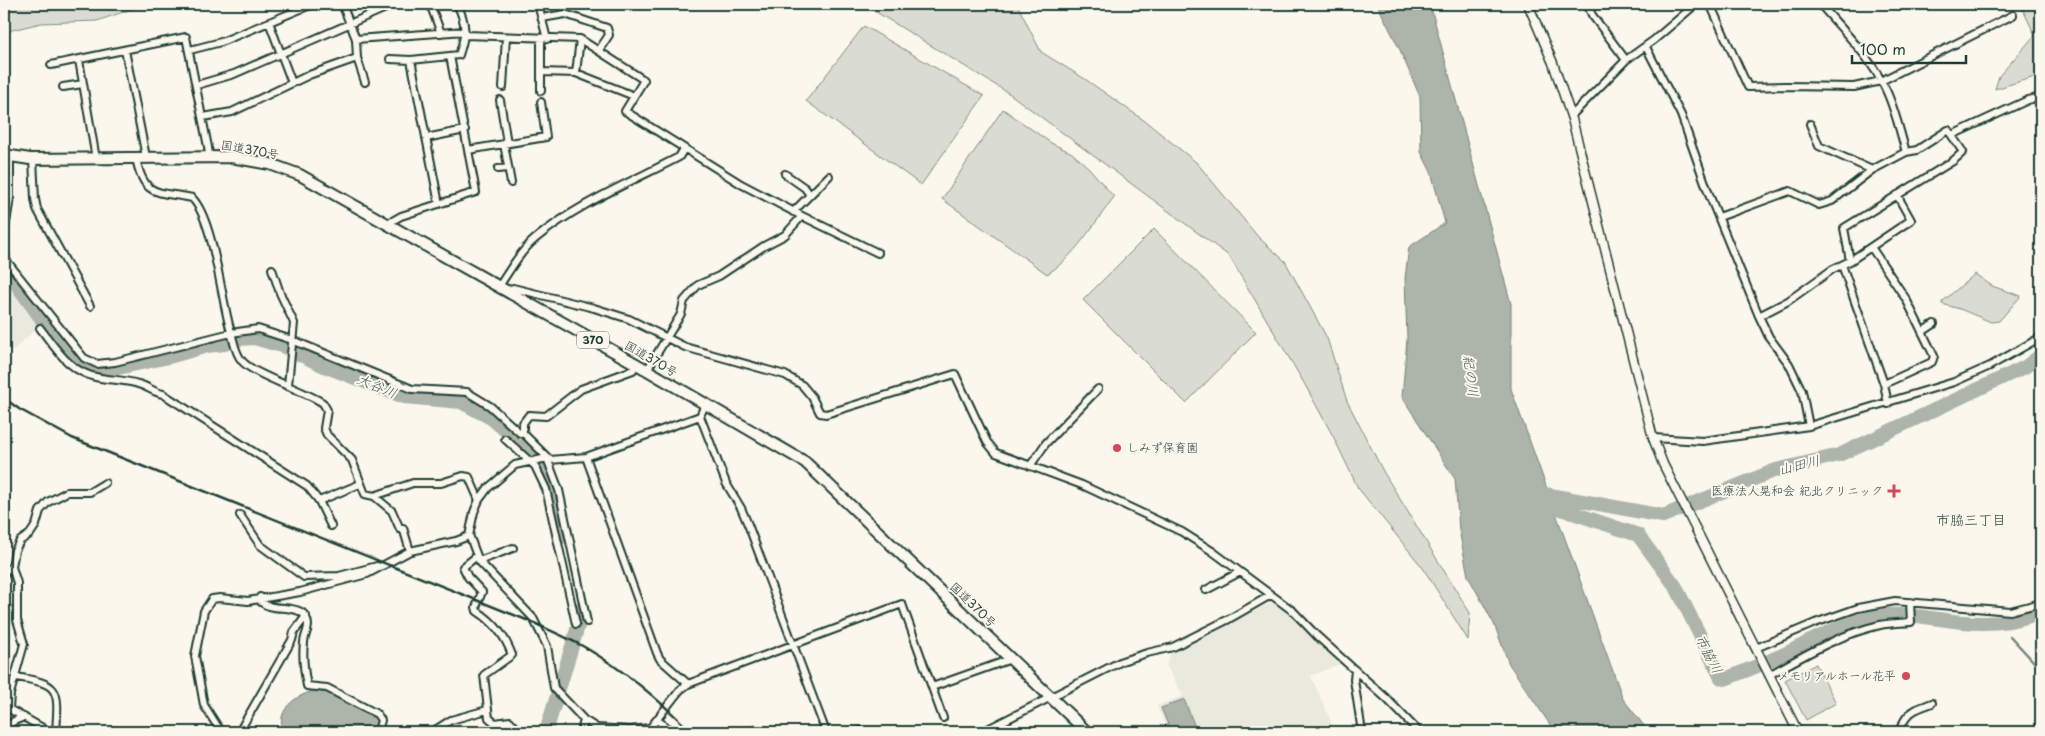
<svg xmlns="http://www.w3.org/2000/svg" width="2045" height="736" viewBox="0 0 2045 736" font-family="'Playpen Sans','Klee One',sans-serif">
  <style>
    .built { fill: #eae9de }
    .green { fill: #dbdcd1; stroke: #7d8c82 }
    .water { fill: #adb4aa; stroke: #74847b }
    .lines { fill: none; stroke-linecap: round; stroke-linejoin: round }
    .stream { stroke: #74847b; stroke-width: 2.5 }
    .river { stroke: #adb4aa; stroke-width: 14 }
    .minor-casing { stroke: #1f3d34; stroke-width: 10 }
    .tertiary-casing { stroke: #1f3d34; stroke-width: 11 }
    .trunk-casing { stroke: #1f3d34; stroke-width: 14 }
    .minor { stroke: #fbf7ec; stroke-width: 6 }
    .tertiary { stroke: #fbf7ec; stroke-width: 8 }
    .trunk { stroke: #fbf7ec; stroke-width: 10 }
    .rail { stroke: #1f3d34; stroke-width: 2.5 }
    .poi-dot { fill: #d1495b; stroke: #fbf7ec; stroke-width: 2 }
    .labels { text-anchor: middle; stroke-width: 4; stroke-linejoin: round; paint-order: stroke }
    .shield { fill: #fbf7ec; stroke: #61756b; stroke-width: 1 }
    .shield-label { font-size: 11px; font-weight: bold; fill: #1f3d34 }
    .street-label { font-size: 12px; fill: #1f3d34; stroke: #fbf7ec }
    .poi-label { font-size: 12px; fill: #1f3d34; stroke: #fbf7ec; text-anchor: end }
    .water-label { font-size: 14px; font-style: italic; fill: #425b52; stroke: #fbf7ec }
    .neighbourhood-label { font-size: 14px; fill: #1f3d34; stroke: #fbf7ec }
  </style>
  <rect width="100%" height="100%" fill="#fbf7ec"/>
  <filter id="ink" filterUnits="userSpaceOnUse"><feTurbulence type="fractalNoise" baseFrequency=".02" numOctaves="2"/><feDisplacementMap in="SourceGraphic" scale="10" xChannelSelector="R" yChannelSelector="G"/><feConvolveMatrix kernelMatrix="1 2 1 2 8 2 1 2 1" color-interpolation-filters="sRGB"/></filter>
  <g filter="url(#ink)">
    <path class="built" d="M4,278L38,327L12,351L4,339Z
      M1271,603L1291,614L1310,629L1342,663L1311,676L1332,724L1324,732H1168L1157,706L1183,696L1166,665L1172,649Z"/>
    <path class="green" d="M4,4H146L97,21L41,23L4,32Z
      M863,4H1017L1041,52L1085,79L1145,121L1197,163L1259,238L1285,261L1327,338L1347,401L1384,473L1470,613L1468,640L1423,568L1358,488L1333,436L1304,383L1229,256L1010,94Z
      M2017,4H2039L2041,7V75L1995,89L1999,76L2035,35L2022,8Z
      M864,26L984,96L921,185L806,101Z
      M1003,109L1051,143L1072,153L1089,168L1114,197C1096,221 1073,259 1047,274L942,199Z
      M1154,229L1256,332L1186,403L1083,300Z
      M1975,274L1992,286L2021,296L1999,321L1991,322L1960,309L1942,304V302Z
      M1816,664L1836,703L1806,720L1785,680Z"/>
    <path class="water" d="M1377,4H1430L1511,304V389L1623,699L1649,732H1555L1509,664L1494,624L1468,576L1459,530L1455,479L1402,397L1407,339L1405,278L1409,247L1445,223L1431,172L1421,152L1420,97L1400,50Z
      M314,691L339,694L371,711L380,725L376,732H279C282,727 281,723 282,717C286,702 301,694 314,691Z
      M1184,699L1197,732H1171L1161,708Z"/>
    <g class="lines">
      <path class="stream" d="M2010,636L2034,662"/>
      <path class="river" d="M4,267L42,320L76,360L91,371L109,370L169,357L207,346L225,344L238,339L254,338L282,346L324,366L404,397L461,402L491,418L514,438L546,473L559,539
        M1534,492L1663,516L1776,470L1839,455L2025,367L2041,355
        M1535,500L1638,535L1676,587L1721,678L1725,679C1743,672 1760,665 1778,657C1813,641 1847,619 1887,615C1913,613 1938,620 1963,622C1990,625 2016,622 2041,612
        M546,732L579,623L575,609"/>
      <g class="minor-casing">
        <path id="minor" d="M342,4L356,39L357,58L365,82
          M430,4L441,33
          M538,4L547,39
          M1587,4L1592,15L1626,60L1654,40L1696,4
          M1710,4L1748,87L1786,86L1854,87L1881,81L2013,15
          M1820,4C1843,31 1871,57 1886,90C1895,109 1900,132 1906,152
          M542,18L565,14L607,28L609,35L599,50
          M269,22L292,83
          M466,35L580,39L644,80L625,111L741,184L802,216L878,253
          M356,39L465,31
          M1646,47L1681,115L1710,197L1759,316L1769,337L1789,364L1802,391L1809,426
          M125,50L146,157
          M190,50L221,42L313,4
          M390,59L411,60L459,55C466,34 467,24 457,4
          M79,60L96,159
          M411,60L439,204
          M51,65L186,37L208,147L209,156
          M541,72L576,73L634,96
          M576,73L580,39
          M197,85L234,74L395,4
          M63,87L83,84
          M503,87L506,37
          M541,91V39
          M500,100L507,143
          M1571,116L1626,60
          M203,117L232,112L309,75L357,58
          M1810,124L1819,146L1872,170
          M1952,135L2028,100L2041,97
          M426,138L465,130
          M504,144L511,183
          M468,150L546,137L541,102
          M136,158C144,199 159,191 192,198C214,220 221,300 231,332C234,342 235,353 242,361C254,375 303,390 323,403L327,410L324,428L327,435L352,460L365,494L374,496L413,483H441L463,476L469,477L479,500
          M33,159L35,199L37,209L90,306
          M498,169L508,168
          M785,174L805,188L810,195
          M793,212L829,176
          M1719,217L1790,191L1819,205L1832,201L1872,170L1906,152L1917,150L1948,130L1963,152L1953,161L1844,228L1850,261L1833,269L1788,301L1759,316
          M387,224L401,216L476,192L450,56
          M4,235L10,198V156
          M4,241L6,260L84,358L97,364L115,362L231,333L258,329L292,340L412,389L467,392L490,406L520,433H523
          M1871,247L1906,299L1934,356L1932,362L1884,384
          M1850,261L1911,220L1897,195
          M1842,265L1884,384L1888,404
          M272,269L280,293L294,323L288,385
          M498,288C509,271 520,252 535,239C577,204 631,182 679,157L684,149
          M506,291L513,288L594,308L629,319L685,347L785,375L802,385L812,397L820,413L826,414L955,374L987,442L996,453L1082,485L1182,532L1212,551L1293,611L1317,636L1387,699L1419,732
          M40,328C57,350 70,373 100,378C112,380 126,380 138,384C147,386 153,392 163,394L307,486L319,501L331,526
          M1922,332L1934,324
          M636,364L633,370L581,389L546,416L529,415L523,423V433L550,460L586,457L700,416L705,405
          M647,370L681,314L684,301L698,285L719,276L764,246L785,235L802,216
          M700,416L726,483L741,508L749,527L826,732
          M1653,438L1703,441L1809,426L1954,382L1990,366L2041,337
          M505,439L535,466L546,489L576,624
          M586,457L657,653L660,659L688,684
          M1030,466L1046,443L1098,389
          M374,496L392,511L400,529L403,528L410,551
          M319,501L360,484
          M240,515L260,545L304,577L339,576L377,566
          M469,535L479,561L533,618L547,646L554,688L584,720L597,728L630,730L650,728L680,690L688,684L902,604L943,718
          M477,556L463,567L468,577L482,592L476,607L477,611C494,622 505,635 512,655L484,675L489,718L495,723L510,721L520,732
          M479,561L513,548
          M12,567L15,550L20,541L30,534L36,525L40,511L48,502L67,492H90L105,483
          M4,575L6,570L12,567L17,583V620L24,644L10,694L9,709L50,732
          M1206,590L1240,572
          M260,597L261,602C273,611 287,605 301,612C305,614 308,620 308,625C308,631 304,637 304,643C302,658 304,671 307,686L327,688L377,714L381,720L378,732
          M1756,648L1815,623L1858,608L1895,601L2010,611L2041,603
          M1355,670L1354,680L1362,732
          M1769,675C1805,655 1840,634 1880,625C1890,623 1901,623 1911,622L1910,602
          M16,677C60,684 59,688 56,732
          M932,687L1011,659
          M657,720L673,732
          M4,729L14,721L24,717
          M221,732L204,705L195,656L204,611L212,599L220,598L248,601L300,592L367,574L410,551L456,541L469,536L474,512L479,500L488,488L515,465L547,458L559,490L587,622
          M239,732L292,640L294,632L306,616
          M432,732L451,720L487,710
          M581,732L584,720
          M748,732L755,730L767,732
          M854,732L861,731L862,732
          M982,732L1122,661L1147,653L1173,647L1229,619L1271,595
          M1898,732C1901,728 1903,722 1906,718C1912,709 1923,707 1932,703"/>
      </g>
      <g class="tertiary-casing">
        <path id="tertiary" d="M1528,4L1553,63L1572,119L1653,438L1663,464L1798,732"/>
      </g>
      <g class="trunk-casing">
        <path id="trunk" d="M4,155L30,159L231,157L270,164L300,175L647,370L805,462L1087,732"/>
      </g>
      <use href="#minor" class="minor"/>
      <use href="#tertiary" class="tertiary"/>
      <use href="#trunk" class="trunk"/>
      <path class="rail" d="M4,398L19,409L72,438L534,623C551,631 570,639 586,648C625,671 660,700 691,732"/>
    </g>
  </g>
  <g class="poi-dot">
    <circle cx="1117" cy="448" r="5"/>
    <path d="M1891.5 483.5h5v5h5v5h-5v5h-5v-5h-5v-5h5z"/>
    <circle cx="1906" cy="676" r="5"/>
  </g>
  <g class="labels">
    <rect class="shield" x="577" y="331.5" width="32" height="17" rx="4"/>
    <g class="shield-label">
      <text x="593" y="344">370</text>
    </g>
    <g class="street-label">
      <text transform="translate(250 150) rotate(10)" y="4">国道370号</text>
      <text transform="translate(651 359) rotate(30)" y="4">国道370号</text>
      <text transform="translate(973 605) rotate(44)" y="4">国道370号</text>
    </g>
    <g class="poi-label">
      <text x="1127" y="452" text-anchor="start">しみず保育園</text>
      <text x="1883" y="495">医療法人晃和会 紀北クリニック</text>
      <text x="1896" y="680">メモリアルホール花平</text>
    </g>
    <g class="water-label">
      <text transform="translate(1471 376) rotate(83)" y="5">紀の川</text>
      <text transform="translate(377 386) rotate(23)" y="5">大谷川</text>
      <text transform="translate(1799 465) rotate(-14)" y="5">山田川</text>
      <text transform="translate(1709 654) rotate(63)" y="5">市脇川</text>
    </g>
    <g class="neighbourhood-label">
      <text x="1971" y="525">市脇三丁目</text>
    </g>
  </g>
  <rect width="2045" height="736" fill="none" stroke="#fbf7ec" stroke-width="20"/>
  <rect x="10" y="10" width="2025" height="716" fill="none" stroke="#1f3d34" stroke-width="2" filter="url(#ink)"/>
  <path d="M1852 55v8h114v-8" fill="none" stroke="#1f3d34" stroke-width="2.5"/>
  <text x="1860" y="55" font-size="15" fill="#1f3d34" stroke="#fbf7ec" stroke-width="4" paint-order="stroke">100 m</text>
</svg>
